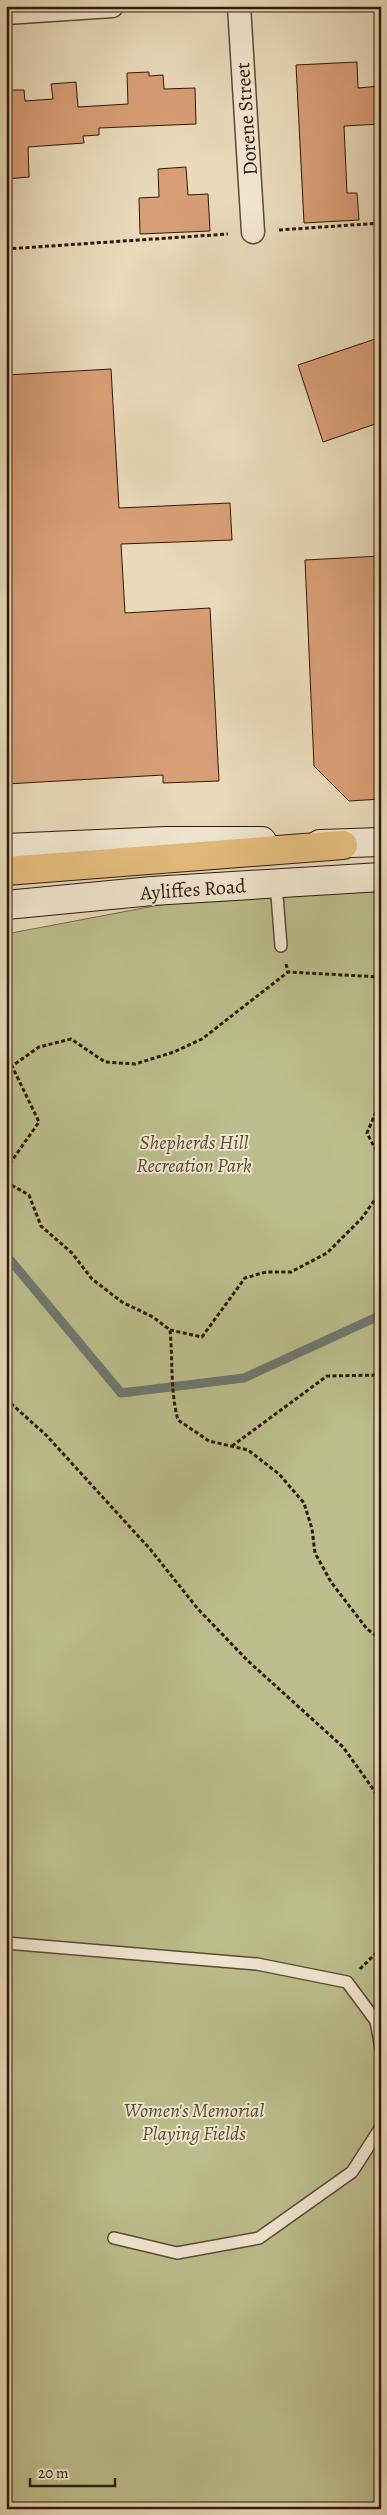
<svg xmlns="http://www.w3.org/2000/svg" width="387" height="2515" viewBox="0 0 387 2515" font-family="Alegreya,serif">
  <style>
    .green { fill: #bbbe8c; stroke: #766b4b }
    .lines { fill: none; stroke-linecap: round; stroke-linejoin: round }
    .stream { stroke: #6e796f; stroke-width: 9 }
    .building { fill: #d89e76; stroke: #30180a }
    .service-casing { stroke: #5e4836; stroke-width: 14 }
    .minor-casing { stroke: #5e4836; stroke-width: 25 }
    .secondary-casing { stroke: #30180a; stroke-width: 30 }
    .motorway-casing { stroke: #30180a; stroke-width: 30 }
    .path { stroke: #30180a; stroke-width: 3; stroke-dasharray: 4 2.5; stroke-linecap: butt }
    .service { stroke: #f1e7d2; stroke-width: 11 }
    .minor { stroke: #f1e7d2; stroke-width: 22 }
    .secondary { stroke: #f1e7d2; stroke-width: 28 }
    .motorway { stroke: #e4bd7d; stroke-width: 28 }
    .labels { text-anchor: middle; stroke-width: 4; stroke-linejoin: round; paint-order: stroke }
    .street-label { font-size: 20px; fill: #30180a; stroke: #f1e7d2 }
    .park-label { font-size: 20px; font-style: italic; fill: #5a4a31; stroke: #f1e7d2 }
  </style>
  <rect width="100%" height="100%" fill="#e9daba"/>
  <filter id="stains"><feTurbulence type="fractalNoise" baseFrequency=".004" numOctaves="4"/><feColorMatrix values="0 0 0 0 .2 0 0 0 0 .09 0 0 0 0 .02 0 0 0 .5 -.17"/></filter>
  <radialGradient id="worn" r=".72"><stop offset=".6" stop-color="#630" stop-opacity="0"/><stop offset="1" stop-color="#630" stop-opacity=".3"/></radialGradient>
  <path class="green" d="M381,877V2509H6V934L276,883Z"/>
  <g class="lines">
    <path class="stream" d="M6,1255L121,1393L244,1378L381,1315"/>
  </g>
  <path class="building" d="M357,62L358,88L381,86V124L344,126L347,193H357L359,220L304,223L296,65Z
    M149,72V76L163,75L164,89L195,88L196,124L99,128V135L83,136L84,143L28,147L29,177L6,179V90H24L25,101L53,99L51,84L76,82L78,107L128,104L127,73Z
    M186,167L188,195L208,194L210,231L140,234L139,198L159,197L158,169Z
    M381,337V422L323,442L298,365Z
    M111,369L119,508L230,503L232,540L121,544L125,613L210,608L219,781L163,783V775L6,784V375Z
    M381,556V799L349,801L314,766L305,560Z"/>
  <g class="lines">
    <g class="service-casing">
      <path id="service" d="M276,883L281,946
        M6,1943L257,1964L347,1982L376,2021L381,2048
        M114,2238L177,2253L259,2238L352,2172L381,2127"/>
    </g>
    <g class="minor-casing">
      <path id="minor" d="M239,6L253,232
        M6,13L112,6"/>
    </g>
    <g class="secondary-casing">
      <path id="secondary" d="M320,844L381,842
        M6,848L166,841H262
        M6,905L152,891L381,877"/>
    </g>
    <g class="motorway-casing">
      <path id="motorway" d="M6,871L343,845"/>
    </g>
    <path class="path" d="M279,230L381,223
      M6,249L228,234
      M286,964L288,972L381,977
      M381,1100L367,1133L381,1160
      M6,1169L39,1122L12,1066L39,1047L71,1039L105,1062L135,1064L174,1052L202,1039L288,972
      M6,1182L29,1195L41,1226L72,1253L92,1279L122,1302L153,1317L170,1330C173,1360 170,1391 178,1420L209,1441L248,1450L279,1474L304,1503L312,1529L315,1553L331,1582L367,1629L381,1639
      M170,1330L202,1337L245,1278L266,1272H291L327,1253L362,1218L381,1191
      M6,1399L47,1436L150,1549L198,1609L247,1660L343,1747L381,1800
      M232,1446L327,1376L381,1375
      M360,1969L381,1948"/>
    <use href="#service" class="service"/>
    <use href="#minor" class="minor"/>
    <use href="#secondary" class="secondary"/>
    <use href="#motorway" class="motorway"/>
  </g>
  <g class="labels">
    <g class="street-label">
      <text transform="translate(246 119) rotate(-94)" y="7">Dorene Street</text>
      <text transform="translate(193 889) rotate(-4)" y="7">Ayliffes Road</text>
    </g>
    <g class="park-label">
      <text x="194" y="1149">Shepherds Hill<tspan x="194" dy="23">Recreation Park</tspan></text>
      <text x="194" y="2117">Women's Memorial<tspan x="194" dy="23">Playing Fields</tspan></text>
    </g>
  </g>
  <rect width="387" height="2515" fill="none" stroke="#e9daba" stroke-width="25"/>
  <rect x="8" y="8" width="372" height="2500" fill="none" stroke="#30180a" stroke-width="2.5"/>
  <rect x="12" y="12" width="362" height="2490" fill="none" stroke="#30180a"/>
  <path d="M30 2478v8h85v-8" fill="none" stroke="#30180a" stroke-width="2.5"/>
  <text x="38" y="2478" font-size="15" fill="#30180a" stroke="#f1e7d2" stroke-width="4" paint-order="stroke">20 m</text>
  <rect width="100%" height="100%" filter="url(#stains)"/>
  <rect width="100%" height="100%" fill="url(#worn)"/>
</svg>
